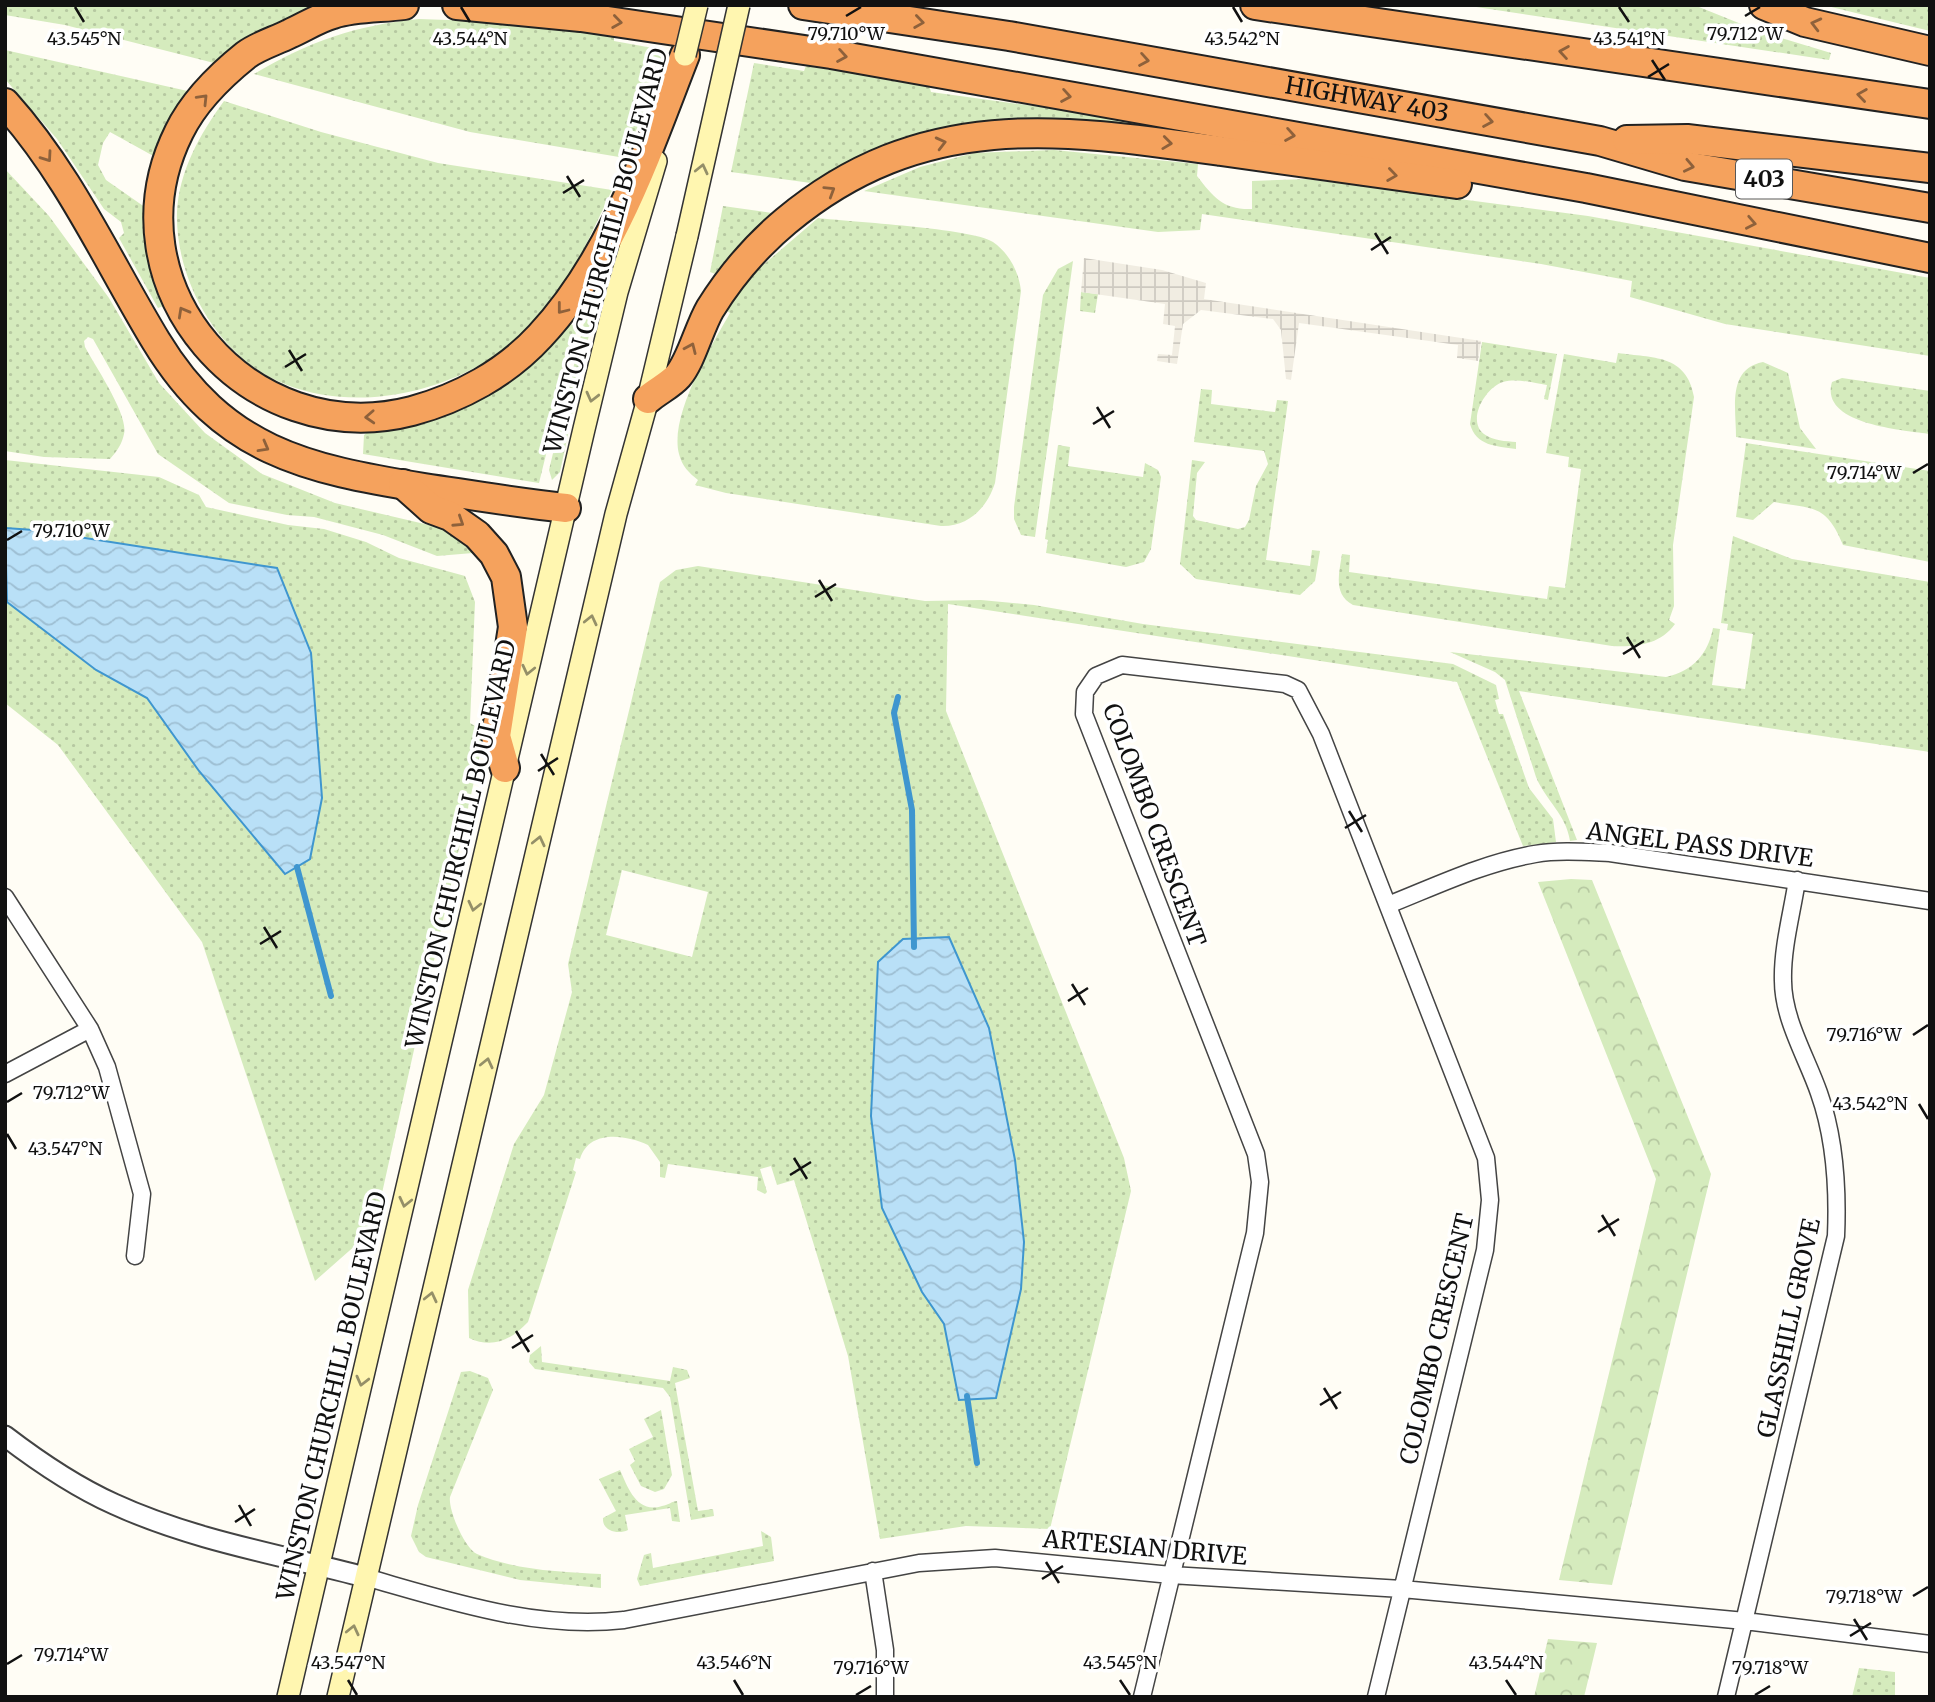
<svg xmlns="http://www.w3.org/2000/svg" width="1935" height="1702" viewBox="0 0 1935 1702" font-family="Merriweather,serif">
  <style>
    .grass { fill: url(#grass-dots); fill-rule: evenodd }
    .park { fill: url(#park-crowns) }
    .plaza { fill: url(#plaza-grid) }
    .water { fill: url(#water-waves); stroke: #3f96cf; stroke-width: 2 }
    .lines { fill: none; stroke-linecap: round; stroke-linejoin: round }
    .stream { stroke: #3f96cf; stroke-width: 6 }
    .minor-casing { stroke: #444; stroke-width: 19 }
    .tertiary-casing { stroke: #444; stroke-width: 23 }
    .secondary-casing { stroke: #333; stroke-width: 24 }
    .motorway-casing { stroke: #222; stroke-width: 32 }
    .minor { stroke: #fff; stroke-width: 16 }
    .tertiary { stroke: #fff; stroke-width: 19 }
    .secondary { stroke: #fff6b0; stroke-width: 21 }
    .motorway { stroke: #f5a25d; stroke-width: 28 }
    .secondary-bridge-casing { stroke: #333; stroke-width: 24; stroke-linecap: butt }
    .secondary-bridge { stroke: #fff6b0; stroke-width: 21 }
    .oneway { stroke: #8e613b }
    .oneway2 { stroke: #948f68 }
    .ticks { fill: none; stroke: #111; stroke-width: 2.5 }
    .labels { text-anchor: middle; stroke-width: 7; stroke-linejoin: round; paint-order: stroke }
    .shield { fill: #fff; stroke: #585858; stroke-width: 2 }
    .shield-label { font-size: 23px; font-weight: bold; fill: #111 }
    .street-label { font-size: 24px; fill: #111; stroke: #fff }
    .ticks-label { font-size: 18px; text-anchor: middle; fill: #111; stroke: #fff; stroke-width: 7; stroke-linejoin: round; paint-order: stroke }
  </style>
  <defs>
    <pattern id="grass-dots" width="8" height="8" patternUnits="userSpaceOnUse" patternTransform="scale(1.75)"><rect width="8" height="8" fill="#d5ebbd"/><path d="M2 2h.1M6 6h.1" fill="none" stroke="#b6c8a1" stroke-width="1.8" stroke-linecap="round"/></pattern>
    <pattern id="park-crowns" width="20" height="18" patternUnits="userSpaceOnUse" patternTransform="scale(1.75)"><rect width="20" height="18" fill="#d5ebbd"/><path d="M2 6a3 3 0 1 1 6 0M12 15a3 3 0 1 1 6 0" fill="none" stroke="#b6c8a1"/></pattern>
    <pattern id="plaza-grid" width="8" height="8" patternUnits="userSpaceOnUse" patternTransform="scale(1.75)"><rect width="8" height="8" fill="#f1ede2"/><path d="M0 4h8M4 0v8" fill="none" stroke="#cecac1"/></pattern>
    <pattern id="water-waves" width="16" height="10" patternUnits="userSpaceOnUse" patternTransform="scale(1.75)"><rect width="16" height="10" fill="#b9e0f7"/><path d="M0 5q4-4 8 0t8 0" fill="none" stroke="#9ebfd3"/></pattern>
  </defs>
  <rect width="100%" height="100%" fill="#fffdf5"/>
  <path class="grass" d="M5,5H323C283,20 250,36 218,64L65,25L5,15Z
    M1463,5H1694L1761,32L1831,53L1829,60Z
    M1823,5H1930V31Z
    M419,19L477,21L614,36V41L664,50L657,78L625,158L470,132L254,74C308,42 356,25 419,19Z
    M5,50L192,92L157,158L110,132L103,143L98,165L106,180L149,210L166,305L158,308L119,238L124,233L121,222L104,209L57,139L5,79Z
    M754,63L804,71L806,66L929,85L931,92L1136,120L1134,129L1068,119L1026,118L964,123L912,136L868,155L818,184L731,172Z
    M224,101L321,132L438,163L612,190C590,236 568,289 531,326C472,387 367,416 287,385C220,360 175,282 177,212C179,171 200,134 224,101Z
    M1054,150L1198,164L1197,176C1214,198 1224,210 1252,209V181L1307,179L1588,216L1930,278V356L1725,324L1630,297L1632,281L1541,264L1202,214L1200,230L1158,232L864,191L920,167L974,153Z
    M5,169L49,216L109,298L159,383L205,433L262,474L335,503L446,529L465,541L473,553L437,556L383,535L314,517L287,515L229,503L158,454L93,339L88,337L84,341L85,347C95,366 129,415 124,434C122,444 117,451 110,459L44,457L5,451Z
    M723,206L779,214L718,275L710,272Z
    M818,218C850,222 972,228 993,242C1009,253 1019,272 1021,291L995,483C987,508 968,527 941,526L726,493L695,485L698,480C689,473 682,466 679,454C669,416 711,346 730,313L723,308L741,284Z
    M1073,261L1035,537L1021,535L1014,519V507L1043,295L1058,269Z
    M1081,292L1098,294L1095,313L1080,311Z
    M587,310L594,311L560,472L552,480L549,470Z
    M568,322L577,328L539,483L363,454L364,435L370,430L406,423Z
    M1482,342L1557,354L1548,400L1544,399L1547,385C1533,383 1517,378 1503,382C1486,387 1466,420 1484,434C1493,441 1506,441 1516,442V449C1496,446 1476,446 1470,424Z
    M1618,353C1652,358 1687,354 1694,397L1673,545L1674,606L1669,620L1675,624C1660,645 1636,647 1612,646L1353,605C1333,594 1339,574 1342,554L1350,555L1349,572L1547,599L1549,586L1565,588L1581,469L1568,467L1569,457L1546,453L1564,354L1616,363Z
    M1763,362L1788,373L1800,428L1816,449L1736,437C1736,408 1727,369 1763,362Z
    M1842,378L1930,391V434C1905,430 1819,425 1832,382Z
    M1201,389L1212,390L1211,404L1275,412L1277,400L1288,401L1266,560L1310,566L1312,550L1320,551L1315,581L1300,595L1196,579L1180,564L1192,460L1205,462L1197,473L1193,516L1196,520L1238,529L1245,527L1249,520L1256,486L1268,464L1264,451L1194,442Z
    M1746,443L1930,471V562L1843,545C1826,504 1814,509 1774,502L1753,520L1736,517Z
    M1058,445L1070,447L1068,466L1143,477L1145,463L1158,470L1161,477L1151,549L1144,562L1126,567L1046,553L1048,540L1045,539Z
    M5,460L159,477L199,495L206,507L288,525L324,529L366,542L399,558L465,576L475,602L470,723L485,732L374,1229L315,1281L202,942L58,745L5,703Z
    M1733,536L1792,559L1930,582V752L1519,691L1577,840L1570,841C1566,814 1546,801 1536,777L1505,680L1495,672L1450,652L1666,677C1693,671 1708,654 1713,628L1720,629L1712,685L1745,689L1753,634L1727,630L1728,624L1721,623Z
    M698,566L925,601L981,600L1034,605L1143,624L1453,664L1496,685L1499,699L1495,700L1499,714H1503L1529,788L1553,819L1556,842L1523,846L1457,682L948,604L946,711L1124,1158L1131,1191L1050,1529L966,1526L880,1539L848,1356L794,1180L777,1185L771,1166L760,1169L767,1192L765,1194L757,1190L758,1177L668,1164L665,1178L660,1177V1162L648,1145C626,1135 589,1129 580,1159L576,1158L573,1170L576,1172L528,1322C511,1340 493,1349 469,1338L468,1290L514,1144L544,1095L572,992L568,964L660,582L676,570ZM622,870L708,892L692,957L606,935Z
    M541,1346L542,1362L670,1381L673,1367L687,1370L690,1378L675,1383L698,1511L713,1509L714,1516L691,1520L670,1397L663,1388L535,1369L529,1362L530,1355Z
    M470,1371L488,1378L493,1390L450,1497C448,1510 465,1549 477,1554C514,1570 561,1572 601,1574V1588L520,1580L426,1557L419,1552L411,1536L418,1505L461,1372Z
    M661,1410L672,1475L664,1489L655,1492L641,1486L630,1465L635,1461L629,1449L653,1437L644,1419Z
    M620,1470C628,1488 637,1514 662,1506C669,1505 672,1501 677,1501L680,1522L672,1521L670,1508L625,1515L628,1530C618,1535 602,1531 603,1518L616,1511L599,1479Z
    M761,1531L771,1537L774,1561L640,1586L637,1579L644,1555L651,1553L653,1568L763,1546Z
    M1859,1668L1895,1672V1697H1852Z"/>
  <path class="park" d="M1571,879L1592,880L1711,1174L1612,1585L1559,1580L1656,1179L1538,882Z
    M1548,1639L1597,1643L1584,1697H1534Z"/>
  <path class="plaza" d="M1084,258L1162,270L1206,283L1204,299L1481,341L1478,361L1457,358L1458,345L1299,323L1291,380L1286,379L1281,330L1273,319L1201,310L1183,324L1177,364L1157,361L1158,354L1172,355L1175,326L1163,324L1165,304L1081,292Z"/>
  <path class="water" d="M5,528L34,530L277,568L311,653L322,798L310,859L285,874L199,771L147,698L96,670L7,602Z
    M949,937L989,1028L1015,1160L1024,1242L1021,1289L996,1398L959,1400L944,1324L922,1292L882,1208L871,1116L878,962L903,939Z"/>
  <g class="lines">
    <path class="stream" d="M898,697L894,713L912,810L914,947
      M297,867L331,996
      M967,1396L977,1463"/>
    <g class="minor-casing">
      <path id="minor" d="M5,897L90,1029L107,1067L142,1194L135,1256
        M1388,905C1436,886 1483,863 1535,854C1559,850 1585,852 1610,853L1930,901
        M5,1074L90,1029
        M873,1571L885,1650V1697
        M365,1577C450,1601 535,1630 624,1620L919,1563L995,1558L1171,1575L1402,1589L1745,1621L1930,1644
        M1142,1697L1255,1233L1260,1182L1256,1154L1084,714L1085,692L1096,676L1122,665L1285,684L1298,690L1321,734L1486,1158L1490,1200L1485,1250L1376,1697
        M1726,1697L1836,1236C1838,1189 1835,1138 1819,1093C1807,1058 1783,1019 1783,981C1782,948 1792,913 1797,880"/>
    </g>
    <g class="tertiary-casing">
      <path id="tertiary" d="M5,1436C39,1462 74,1486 114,1504C192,1540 281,1555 365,1577"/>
    </g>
    <g class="secondary-casing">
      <path id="secondary" d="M288,1697L584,429L617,292L656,161
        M338,1697L616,514L648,399L687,236"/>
    </g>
    <g class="motorway-casing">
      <g id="motorway">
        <path d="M404,5C381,8 354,7 333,14C318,18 303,28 289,34C275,41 258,46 246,55C221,75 193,103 179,132C103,285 249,453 412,411C460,398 506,373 540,336C612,259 647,152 685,55"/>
        <path d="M457,5L581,17L831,54L1586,188L1930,258"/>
        <path id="s1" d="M803,5L1009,36L1600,141L1685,166L1930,208"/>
        <path d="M1255,5L1930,104"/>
        <path d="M1764,5L1805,22L1930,51"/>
        <path d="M5,103C69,174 107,260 156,341C223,451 305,469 424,488C471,495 518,503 566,508"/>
        <path d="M1627,140L1687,139L1930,168"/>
        <path d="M648,399C657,391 670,385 678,376C691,361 699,328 710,309C730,277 756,246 786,221C922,108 1059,128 1221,151C1299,162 1378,173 1457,184"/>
        <path d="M403,484L431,509L450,516L477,535L494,554L506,577L513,627L496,736L505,768"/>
      </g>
    </g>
    <use href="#minor" class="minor"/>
    <use href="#tertiary" class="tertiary"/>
    <use href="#secondary" class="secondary"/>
    <use href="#motorway" class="motorway"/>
    <g class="secondary-bridge-casing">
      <path id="secondary-bridge" d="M685,55L697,5
        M687,236L739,5"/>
    </g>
    <use href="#secondary-bridge" class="secondary-bridge"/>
  </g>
  <defs><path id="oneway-chevron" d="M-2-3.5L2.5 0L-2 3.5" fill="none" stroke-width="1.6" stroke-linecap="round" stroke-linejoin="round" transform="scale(1.75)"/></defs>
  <g class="oneway">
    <use href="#oneway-chevron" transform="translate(617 22) rotate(8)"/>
    <use href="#oneway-chevron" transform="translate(919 22) rotate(8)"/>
    <use href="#oneway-chevron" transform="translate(1816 24) rotate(-166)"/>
    <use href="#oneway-chevron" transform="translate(1564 52) rotate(-171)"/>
    <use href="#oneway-chevron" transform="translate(842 56) rotate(10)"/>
    <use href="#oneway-chevron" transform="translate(1144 60) rotate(10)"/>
    <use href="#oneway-chevron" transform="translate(1862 95) rotate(-172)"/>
    <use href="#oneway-chevron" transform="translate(1066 96) rotate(10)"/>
    <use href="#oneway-chevron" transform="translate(203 99) rotate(-46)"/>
    <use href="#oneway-chevron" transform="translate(1488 121) rotate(10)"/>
    <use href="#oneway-chevron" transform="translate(1290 135) rotate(10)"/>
    <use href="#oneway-chevron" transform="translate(941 143) rotate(-14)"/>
    <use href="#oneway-chevron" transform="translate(1167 143) rotate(7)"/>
    <use href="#oneway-chevron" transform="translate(47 157) rotate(55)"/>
    <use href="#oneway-chevron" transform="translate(1689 166) rotate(12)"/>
    <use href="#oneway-chevron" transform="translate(1392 175) rotate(8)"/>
    <use href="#oneway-chevron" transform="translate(830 191) rotate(-32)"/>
    <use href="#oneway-chevron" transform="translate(1751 223) rotate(11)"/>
    <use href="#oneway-chevron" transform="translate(562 309) rotate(128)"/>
    <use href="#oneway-chevron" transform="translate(183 312) rotate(-119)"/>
    <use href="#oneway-chevron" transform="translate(691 348) rotate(-66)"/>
    <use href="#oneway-chevron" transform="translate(370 417) rotate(177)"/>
    <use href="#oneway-chevron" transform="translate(264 447) rotate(29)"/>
    <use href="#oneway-chevron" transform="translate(459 522) rotate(33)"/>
  </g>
  <g class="oneway2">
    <use href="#oneway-chevron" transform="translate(702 169) rotate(-77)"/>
    <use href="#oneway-chevron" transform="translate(592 397) rotate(104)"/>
    <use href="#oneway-chevron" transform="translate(591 620) rotate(-77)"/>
    <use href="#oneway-chevron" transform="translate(528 670) rotate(103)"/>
    <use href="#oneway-chevron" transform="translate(539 841) rotate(-77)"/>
    <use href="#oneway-chevron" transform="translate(474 906) rotate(103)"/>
    <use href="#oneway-chevron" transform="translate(487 1063) rotate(-77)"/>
    <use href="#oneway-chevron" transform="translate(405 1202) rotate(103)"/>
    <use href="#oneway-chevron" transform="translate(431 1297) rotate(-77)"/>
    <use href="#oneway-chevron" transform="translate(362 1381) rotate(104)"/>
    <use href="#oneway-chevron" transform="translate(353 1630) rotate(-77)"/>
  </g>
  <path class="ticks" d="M75,7L84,22M461,7L470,22M1233,7L1242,22M1619,7L1629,22M846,16L861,7M1745,16L1760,7M1652,60L1665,80M1648,77L1669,64M567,176L580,197M563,193L584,180M1375,233L1388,254M1371,250L1391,237M289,350L302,371M285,367L306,354M1097,407L1110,428M1093,424L1114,411M1913,473L1928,464M7,540L22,531M819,580L832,601M815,597L836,584M1627,637L1640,658M1623,654L1644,641M541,754L554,775M538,771L558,758M1349,811L1362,832M1345,828L1366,815M264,927L277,948M260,944L281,931M1072,984L1085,1005M1068,1001L1088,988M1913,1035L1928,1025M7,1102L22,1093M1919,1104L1928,1119M7,1134L16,1149M794,1158L807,1179M790,1175L811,1162M1602,1215L1615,1236M1598,1232L1619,1219M516,1331L529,1352M512,1348L533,1335M1324,1388L1337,1409M1320,1405L1341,1392M239,1505L251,1526M235,1522L255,1509M1046,1562L1059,1583M1042,1579L1063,1566M1913,1596L1928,1587M1854,1619L1867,1640M1850,1636L1871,1623M7,1664L22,1655M348,1680L357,1695M734,1680L743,1695M1120,1680L1130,1695M1506,1680L1516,1695M856,1695L871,1686M1755,1695L1770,1686"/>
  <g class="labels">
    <rect class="shield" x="1736" y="159.5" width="56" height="39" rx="5"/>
    <g class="shield-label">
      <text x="1764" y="187">403</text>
    </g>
    <g class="street-label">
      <text dy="8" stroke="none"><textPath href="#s1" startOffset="572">HIGHWAY 403</textPath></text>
      <text transform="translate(606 251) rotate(-75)" y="8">WINSTON CHURCHILL BOULEVARD</text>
      <text transform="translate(1154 825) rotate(70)" y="8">COLOMBO CRESCENT</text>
      <text transform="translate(461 844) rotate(-77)" y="8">WINSTON CHURCHILL BOULEVARD</text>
      <text transform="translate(1700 845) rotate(7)" y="8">ANGEL PASS DRIVE</text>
      <text transform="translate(1789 1328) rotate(-78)" y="8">GLASSHILL GROVE</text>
      <text transform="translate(1437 1339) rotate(-77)" y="8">COLOMBO CRESCENT</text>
      <text transform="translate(332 1396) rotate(-77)" y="8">WINSTON CHURCHILL BOULEVARD</text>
      <text transform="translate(1145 1548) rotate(5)" y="8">ARTESIAN DRIVE</text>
    </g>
  </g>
  <g class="ticks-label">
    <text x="1745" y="40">79.712°W</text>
    <text x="846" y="40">79.710°W</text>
    <text x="1242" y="45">43.542°N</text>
    <text x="84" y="45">43.545°N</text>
    <text x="470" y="45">43.544°N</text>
    <text x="1629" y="45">43.541°N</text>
    <text x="1864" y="479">79.714°W</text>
    <text x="71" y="537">79.710°W</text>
    <text x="1864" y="1041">79.716°W</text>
    <text x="71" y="1099">79.712°W</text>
    <text x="1870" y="1110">43.542°N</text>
    <text x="65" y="1155">43.547°N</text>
    <text x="1864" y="1603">79.718°W</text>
    <text x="71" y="1661">79.714°W</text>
    <text x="348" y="1669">43.547°N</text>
    <text x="734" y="1669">43.546°N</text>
    <text x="1120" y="1669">43.545°N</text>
    <text x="1506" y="1669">43.544°N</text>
    <text x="871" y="1674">79.716°W</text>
    <text x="1770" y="1674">79.718°W</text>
  </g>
  <rect width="1935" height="1702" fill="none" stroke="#111111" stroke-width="14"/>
</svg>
